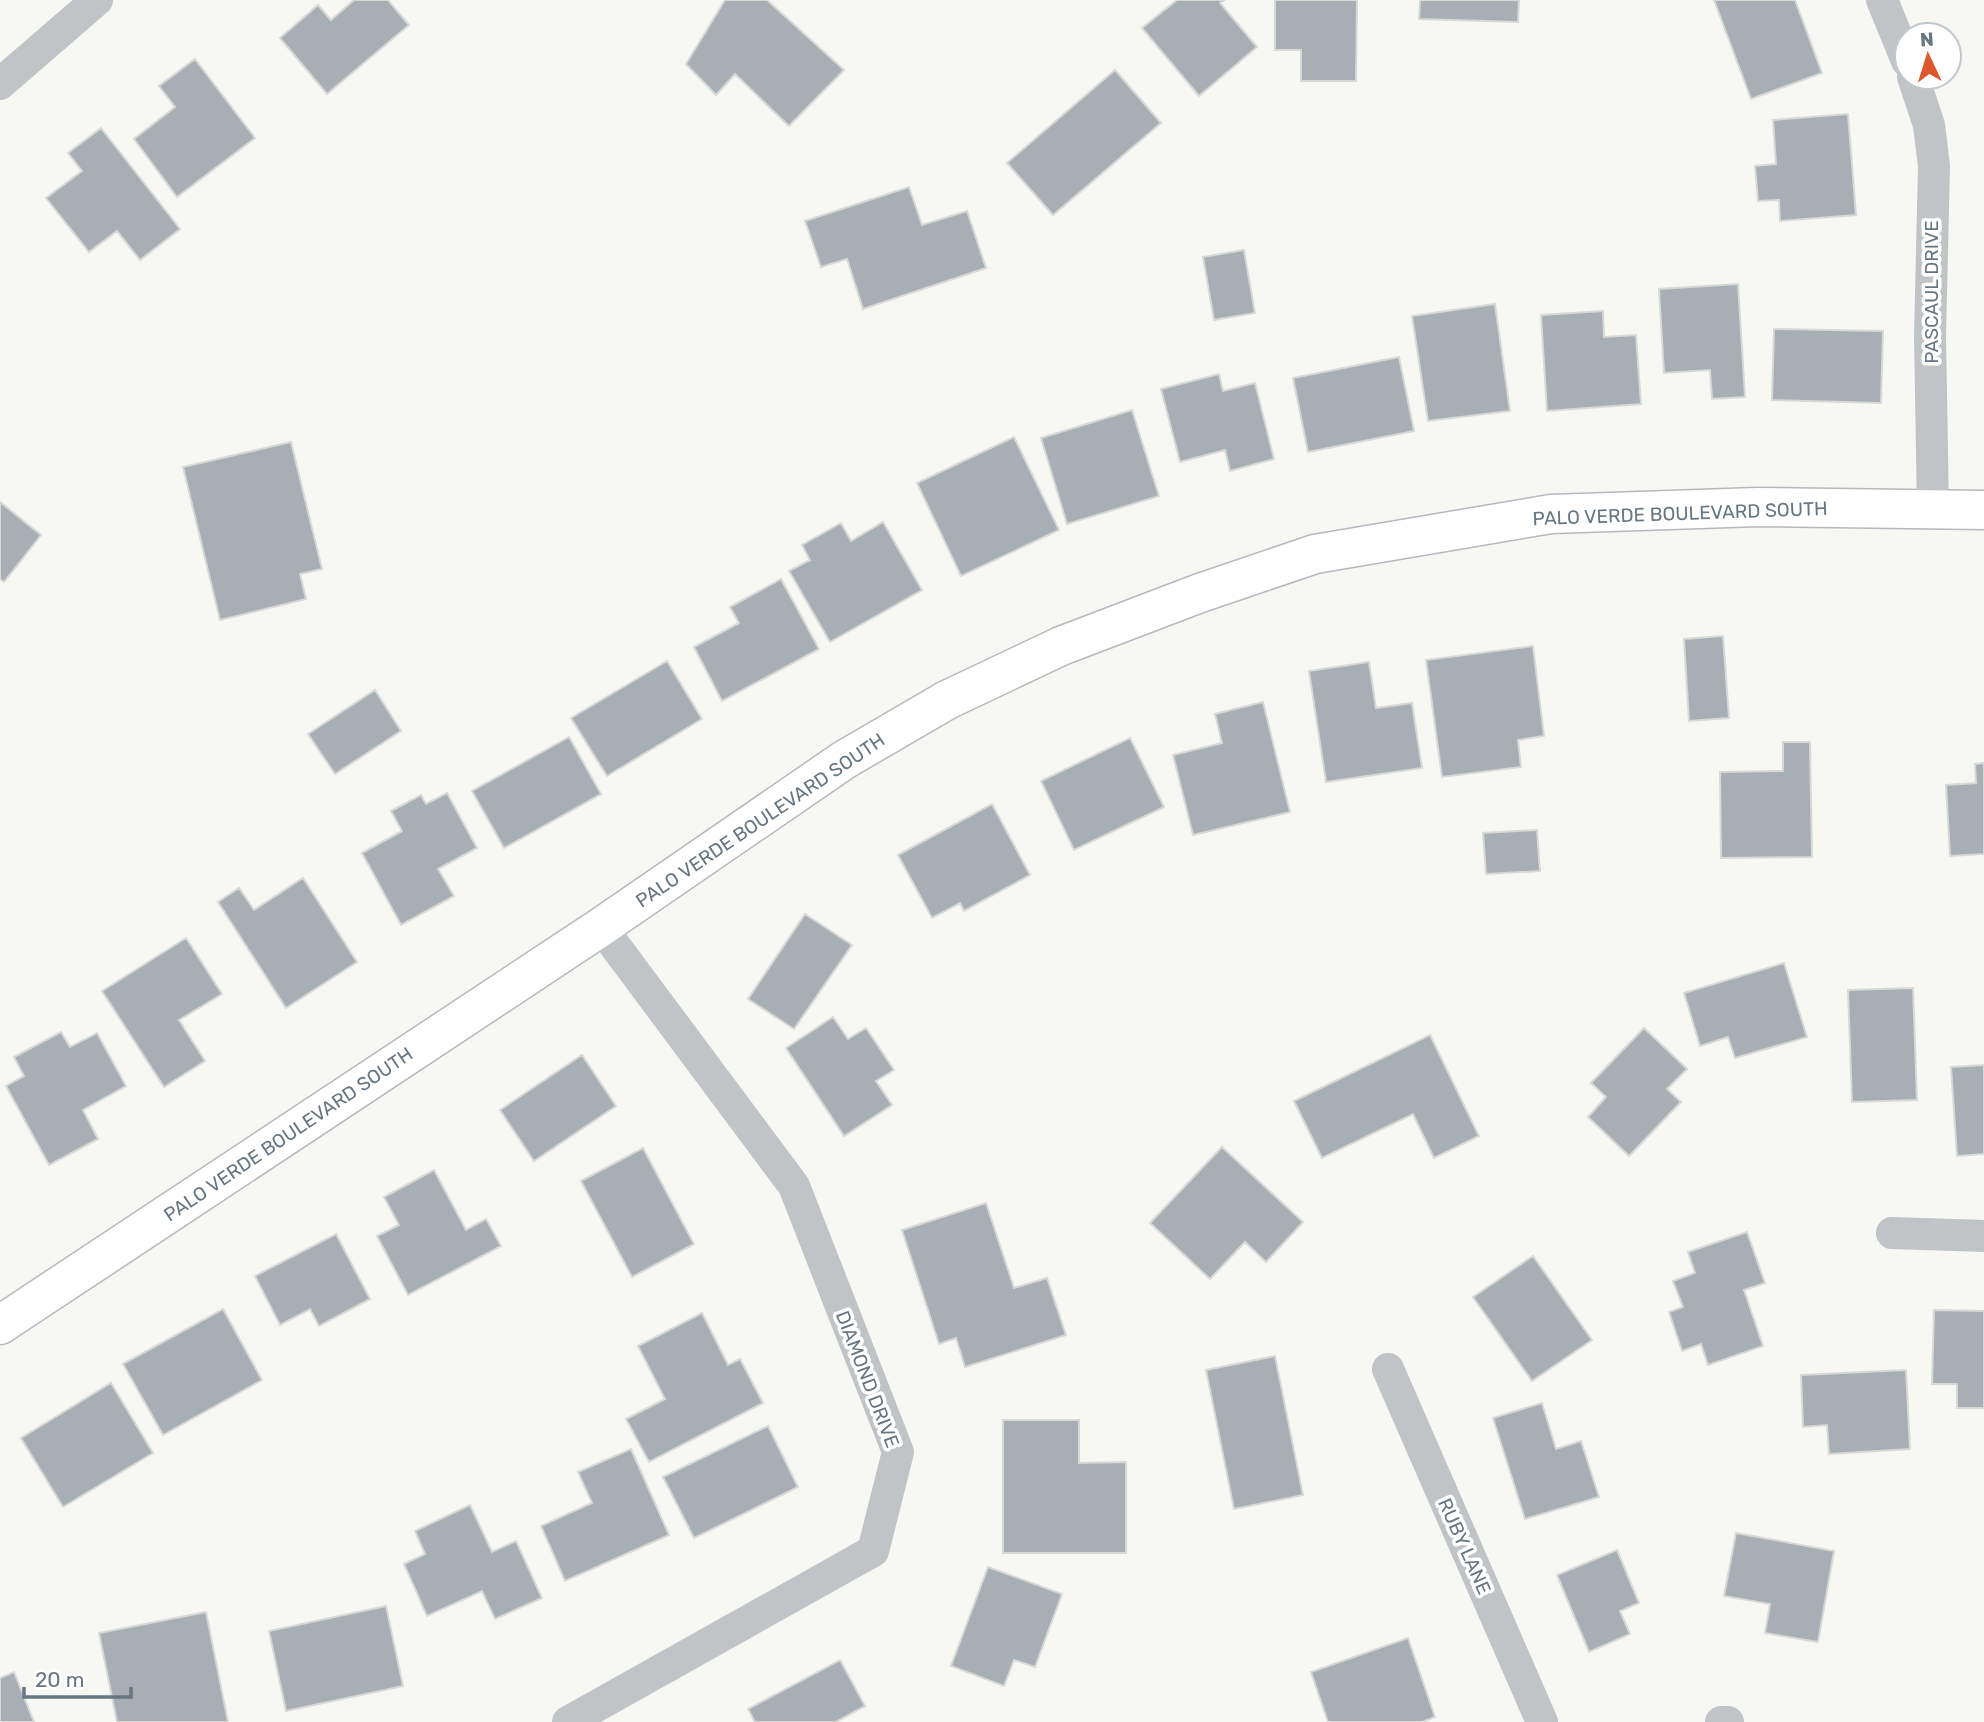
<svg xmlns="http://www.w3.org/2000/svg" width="1984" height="1722" viewBox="0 0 1984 1722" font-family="Rubik,sans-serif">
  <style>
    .building { fill: #a7afb4; stroke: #d8d8d6; stroke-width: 2 }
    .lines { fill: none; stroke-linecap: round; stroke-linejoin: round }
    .secondary-casing { stroke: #b5b9bd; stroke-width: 41 }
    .minor { stroke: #c0c4c7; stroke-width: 32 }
    .secondary { stroke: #fff; stroke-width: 38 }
    .labels { text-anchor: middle; stroke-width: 7; stroke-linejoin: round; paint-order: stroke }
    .street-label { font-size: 19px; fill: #677683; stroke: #fff }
  </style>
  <rect width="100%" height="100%" fill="#f7f7f4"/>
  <path class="building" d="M354,0H388L409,25L327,94L280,38L318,5L331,20Z
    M725,0H767L844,70L789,126L735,74L716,95L686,64Z
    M1177,0H1224L1220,3L1257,47L1199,96L1142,28Z
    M1275,0H1357L1356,81H1301V50H1275Z
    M1420,0H1519L1518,22L1419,19Z
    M1714,0H1795L1822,73L1751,99Z
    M195,59L255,138L177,197L134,139L175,107L159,86Z
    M1115,70L1161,123L1053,215L1007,163Z
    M1848,114L1856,215L1780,221L1779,200L1758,201L1755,166L1776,164L1773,120Z
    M101,128L180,229L140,260L117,231L89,252L46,198L82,171L68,153Z
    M909,187L922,225L967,211L986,268L863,309L847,259L821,267L805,221Z
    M1244,250L1255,313L1214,320L1203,257Z
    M1738,284L1745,397L1712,399L1710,370L1664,373L1659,289Z
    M1495,304L1510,411L1428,421L1412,316Z
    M1603,311L1604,337L1636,335L1641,404L1547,411L1541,315Z
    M1774,329L1883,331L1881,403L1772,400Z
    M1399,357L1414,431L1308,452L1293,378Z
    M1219,374L1223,391L1255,383L1274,459L1230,471L1225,450L1180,462L1161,389Z
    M1132,410L1159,496L1067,524L1041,438Z
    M1014,437L1059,530L961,576L917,483Z
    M291,442L322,569L300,574L306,599L220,620L183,467Z
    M0,502L41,535L4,582L0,579Z
    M883,522L922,590L830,642L789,571L810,560L802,545L841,523L851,541Z
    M781,579L819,649L722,701L694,647L739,623L730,607Z
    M1723,636L1729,718L1689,721L1684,639Z
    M1533,646L1544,736L1518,740L1521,767L1442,777L1426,660Z
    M667,661L702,719L607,776L571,718Z
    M1369,662L1376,708L1412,703L1422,768L1326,782L1309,671Z
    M375,690L401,731L335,774L308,734Z
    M1263,702L1290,812L1193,835L1173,755L1222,743L1215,714Z
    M569,737L601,794L504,848L472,791Z
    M1130,738L1164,807L1074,850L1041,781Z
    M1783,742H1810L1812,857L1721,858L1720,772L1783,771Z
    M1984,763V854L1950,856L1946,785L1976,783L1975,764Z
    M447,793L477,848L438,869L454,896L401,925L362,853L402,831L391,811L421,795L426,804Z
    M992,804L1030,875L964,911L960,903L932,918L898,855Z
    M1537,830L1540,871L1486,874L1483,833Z
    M303,878L357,962L286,1008L218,902L239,888L254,910Z
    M805,914L852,945L794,1029L748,999Z
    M186,938L222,994L179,1020L205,1061L164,1087L102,991Z
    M1784,963L1807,1037L1735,1058L1728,1037L1700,1046L1684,993Z
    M1913,988L1917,1100L1852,1102L1848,990Z
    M833,1017L848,1039L866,1028L894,1070L876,1081L892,1105L844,1136L786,1048Z
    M1644,1028L1687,1069L1667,1089L1681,1102L1629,1156L1588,1117L1606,1097L1591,1083Z
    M61,1032L70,1047L97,1033L126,1086L83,1110L98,1139L49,1165L6,1086L24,1076L14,1057Z
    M1430,1035L1479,1136L1434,1158L1413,1114L1322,1158L1294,1101Z
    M582,1055L616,1106L534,1161L500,1110Z
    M1984,1065V1154L1957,1156L1951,1067Z
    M1222,1147L1303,1222L1266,1262L1245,1242L1210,1279L1150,1223Z
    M643,1148L694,1244L632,1277L581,1181Z
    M434,1170L466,1230L486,1219L501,1246L408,1295L377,1236L399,1225L384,1197Z
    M986,1203L1014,1288L1047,1278L1066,1335L965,1367L956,1338L939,1344L902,1230Z
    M1747,1232L1765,1283L1744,1290L1763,1346L1708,1365L1701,1344L1682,1351L1669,1312L1683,1307L1673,1281L1695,1273L1688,1252Z
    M336,1234L370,1299L319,1326L310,1309L280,1325L255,1276Z
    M1533,1256L1592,1340L1532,1381L1473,1297Z
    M223,1309L262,1380L163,1435L123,1364Z
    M1934,1310L1984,1311V1408H1957V1384H1932Z
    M702,1313L728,1365L740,1359L763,1403L649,1462L626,1419L665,1399L638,1346Z
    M1275,1356L1303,1495L1234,1509L1206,1370Z
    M1906,1370L1910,1449L1829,1454L1827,1425L1803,1427L1801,1375Z
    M111,1383L153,1453L63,1507L21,1438Z
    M1542,1403L1556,1449L1581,1441L1599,1497L1525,1519L1493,1418Z
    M1003,1420H1079V1463L1126,1462V1553H1003Z
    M768,1426L798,1487L694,1538L663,1477Z
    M631,1449L669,1535L565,1581L541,1526L592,1503L578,1472Z
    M470,1505L492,1552L516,1541L542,1598L495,1619L482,1591L427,1616L404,1564L425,1554L415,1531Z
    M1736,1533L1834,1551L1818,1642L1765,1633L1770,1604L1724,1596Z
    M1617,1550L1639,1603L1620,1611L1630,1634L1589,1652L1557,1575Z
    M988,1567L1062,1594L1035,1667L1014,1660L1004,1686L951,1666Z
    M386,1606L403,1686L286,1711L269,1631Z
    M206,1612L228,1722H117L99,1633Z
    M1408,1638L1435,1717L1422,1722H1328L1311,1672Z
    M840,1660L865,1706L836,1722H755L748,1709Z
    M14,1672L34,1722H0V1678Z"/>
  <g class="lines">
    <g class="secondary-casing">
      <path id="secondary" d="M0,1325L601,927L844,760L947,700L1061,646L1200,593L1315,554L1551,514L1758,507L1984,510"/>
    </g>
    <path class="minor" d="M1882,0L1907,61
      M1913,77L1929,125L1934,166L1930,336L1933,510
      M0,84L97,0
      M1892,1233L1984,1236
      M1388,1369L1542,1722
      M568,1722L873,1551L898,1452L794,1186L601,927
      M1721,1722H1728"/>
    <use href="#secondary" class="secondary"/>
  </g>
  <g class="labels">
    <g class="street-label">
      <text transform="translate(1931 292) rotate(-90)" y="7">PASCAUL DRIVE</text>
      <text transform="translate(1680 513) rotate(-2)" y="7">PALO VERDE BOULEVARD SOUTH</text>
      <text transform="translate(760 820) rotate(-34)" y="7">PALO VERDE BOULEVARD SOUTH</text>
      <text transform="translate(288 1134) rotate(-34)" y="7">PALO VERDE BOULEVARD SOUTH</text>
      <text transform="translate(868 1379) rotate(69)" y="7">DIAMOND DRIVE</text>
      <text transform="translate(1465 1546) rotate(66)" y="7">RUBY LANE</text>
    </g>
  </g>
  <g transform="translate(1928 56) rotate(356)"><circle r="33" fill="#ffffff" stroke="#c2c8cd" stroke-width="2"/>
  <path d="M0-5L12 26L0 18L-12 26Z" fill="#dc572e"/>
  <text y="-10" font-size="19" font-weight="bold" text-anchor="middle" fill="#677683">N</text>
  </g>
  <path d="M24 1687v10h107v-10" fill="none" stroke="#677683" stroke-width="3.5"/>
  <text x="35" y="1687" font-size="21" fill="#677683" stroke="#ffffff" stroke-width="5" paint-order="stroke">20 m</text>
</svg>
